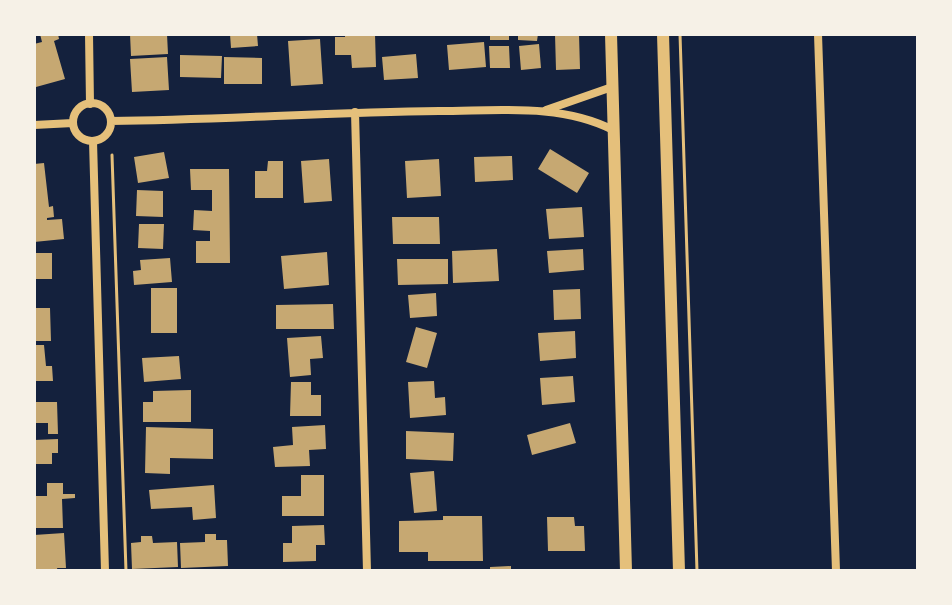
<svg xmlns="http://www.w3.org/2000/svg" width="952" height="605" viewBox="0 0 952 605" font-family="Commissioner,sans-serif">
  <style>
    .building { fill: #c6a872 }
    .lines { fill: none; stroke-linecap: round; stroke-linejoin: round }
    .path { stroke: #e5c07b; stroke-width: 3 }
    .minor { stroke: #e5c07b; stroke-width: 8 }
    .trunk { stroke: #e5c07b; stroke-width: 12 }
  </style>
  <rect width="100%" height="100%" fill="#14213d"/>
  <path class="building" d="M40,34H58L59,39L54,41L65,79L36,87L34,44L42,42Z
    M130,34H167L168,54L131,56Z
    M230,34H257L258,46L231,48Z
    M345,34H375L376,67L352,68L351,55H335V37H345Z
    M490,34H509V40H490Z
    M518,34H538L537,41L518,40Z
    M555,34H579L580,69L556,70Z
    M320,39L323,84L291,86L288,41Z
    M484,42L486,67L449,70L447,45Z
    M539,44L541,68L521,70L519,46Z
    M489,46H509L510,68H490Z
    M416,54L418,78L384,80L382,57Z
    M180,55L222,56L221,78L180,77Z
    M167,57L169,90L132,92L130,59Z
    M224,57L262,58V84H224Z
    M550,149L589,173L577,193L538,169Z
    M164,152L169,178L138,183L134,157Z
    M512,156L513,180L475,182L474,157Z
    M329,159L332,201L304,203L301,161Z
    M439,159L441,196L407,198L405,161Z
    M268,161H283V198H255V171H267Z
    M44,163L49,207L53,206L54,217L47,218V220L62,219L64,239L34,242V164Z
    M190,169H229L230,263H196V241H210V231L193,230L194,210L212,211V190H191Z
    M137,190L163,191V217L136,216Z
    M582,207L584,237L549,239L546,209Z
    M392,217H439L440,244H393Z
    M139,224H164L163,249L138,248Z
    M497,249L499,281L453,283L452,251Z
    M583,249L584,270L549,273L547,251Z
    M327,252L329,285L284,289L281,256Z
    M34,253H52V279H34Z
    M170,258L172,282L134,285L133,271L141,270L140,260Z
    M397,259H448V284L398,285Z
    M151,288H177V333H151Z
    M580,289L581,319L554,320L553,290Z
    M436,293L437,316L410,318L408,295Z
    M333,304L334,329H276V305Z
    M34,308H50L51,341H34Z
    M416,327L437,333L427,368L406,362Z
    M575,331L576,358L540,361L538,333Z
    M321,336L323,358L310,359L311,375L290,377L287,338Z
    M34,345H44L46,366H52L53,381H34Z
    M179,356L181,379L144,382L142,358Z
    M573,376L575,402L542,405L540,378Z
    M434,381L435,398L445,397L446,415L410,418L408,382Z
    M291,382H311V395H321V416H290Z
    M191,390V422H143V402H153V391Z
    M34,402H57L58,434H48V423H34Z
    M570,423L576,443L532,455L527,435Z
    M325,425L326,449L309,450L310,466L275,467L273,447L293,445L292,427Z
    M146,427L213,429V459L170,458V474L145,473Z
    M406,431L454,433L453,461L406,459Z
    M58,439V453H52V464H34V440Z
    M434,471L437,511L414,513L410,473Z
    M301,475H324V516H282V496H301Z
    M47,483H63V494H75V498L62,499L63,528H34V496H47Z
    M214,485L216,518L193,520L192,507L151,509L149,490Z
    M443,516H482L483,561H428V552H399V521L443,520Z
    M547,517H574L575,526H584L585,551H548Z
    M324,525L325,545H316V561L283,562V543H292V526Z
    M64,533L66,568H57L58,571H34V535Z
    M205,534H216V540H227L228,566L181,568L180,543L205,542Z
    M141,536H152L153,543L177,542L178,567L132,569L131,543L141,542Z
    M511,566V571H490V567Z"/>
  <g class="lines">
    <path class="path" d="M680,34L697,571
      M112,155L126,571"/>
    <path class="minor" d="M89,34L90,104
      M818,34L836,571
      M73 122a19 19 0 1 1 38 0a19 19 0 1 1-38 0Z
      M546,110L612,87
      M355,112L367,571
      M111,121C220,120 330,112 439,111C497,111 560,103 613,130
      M34,125L73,123
      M93,141L105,571"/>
    <path class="trunk" d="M611,34L626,571
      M663,34L679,571"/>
  </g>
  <rect width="952" height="605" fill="none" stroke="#f6f1e7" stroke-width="72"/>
</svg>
